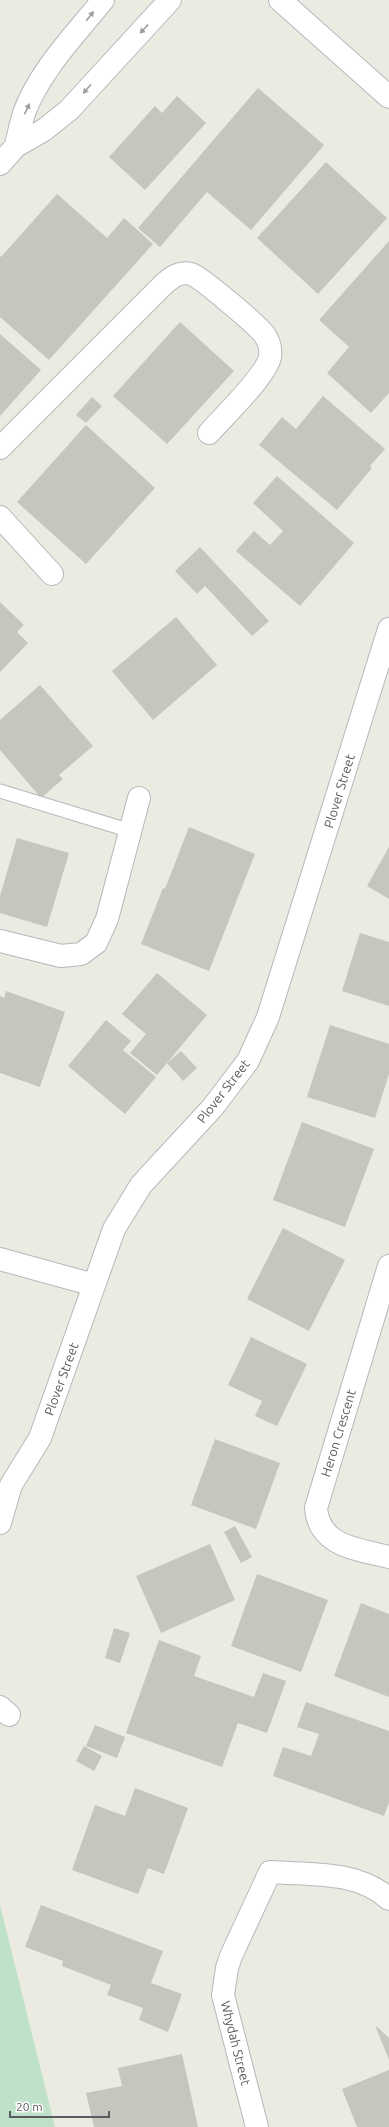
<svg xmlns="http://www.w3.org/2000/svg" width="389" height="2127" viewBox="0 0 389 2127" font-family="Ubuntu,sans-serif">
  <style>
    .green { fill: #bfe1c9 }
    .building { fill: #c7c6be }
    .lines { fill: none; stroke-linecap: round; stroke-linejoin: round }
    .service-casing { stroke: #b7b7bd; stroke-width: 15 }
    .minor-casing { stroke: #b7b7bd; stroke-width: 24 }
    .service { stroke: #fff; stroke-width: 13 }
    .minor { stroke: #fff; stroke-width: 22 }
    .oneway { fill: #9c9da0 }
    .labels { text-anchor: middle; stroke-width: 3; stroke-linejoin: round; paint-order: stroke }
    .street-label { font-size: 13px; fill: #5a5b61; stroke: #fff }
  </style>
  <rect width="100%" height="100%" fill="#ebebe1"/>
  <path class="green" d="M0,1905L55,2127H0Z"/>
  <path class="building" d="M258,88L324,145L251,230L207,192L160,247L138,228Z
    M177,96L206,123L145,190L109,157L155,106L162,113Z
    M326,162L387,218L318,294L257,238Z
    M57,194L107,238L124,218L153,244L49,360L0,317V256L1,257Z
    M389,241V393L371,413L327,373L349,347L319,320Z
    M180,322L234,371L167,444L113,396Z
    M0,334L41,370L0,416Z
    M323,396L385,449L370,466L372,468L337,510L259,445L282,417L296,429Z
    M92,397L102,406L86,423L76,415Z
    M86,425L155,488L86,564L17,502Z
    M277,476L354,543L300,606L236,551L254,531L270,545L283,531L253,503Z
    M200,547L269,621L252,636L205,586L197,594L175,571Z
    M0,602L24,625L17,632L28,643L0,672Z
    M176,617L217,665L153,720L112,671Z
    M40,685L93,746L59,775L63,779L41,798L0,750V720Z
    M189,827L255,854L209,971L141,944L163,888L165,889Z
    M17,838L69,853L47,927L0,913V896Z
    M389,847V899L367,886Z
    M360,933L389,942V1006L342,991Z
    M157,973L207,1015L157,1075L130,1053L146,1034L122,1014Z
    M6,991L65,1012L40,1087L0,1073V996L4,998Z
    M106,1020L131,1041L123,1050L156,1077L125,1114L68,1066Z
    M330,1025L389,1044V1074L375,1118L307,1097Z
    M181,1051L197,1068L183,1081L167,1063Z
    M302,1122L374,1149L345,1227L273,1200Z
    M283,1228L345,1260L309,1331L247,1299Z
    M251,1337L307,1364L277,1426L255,1416L262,1401L228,1385Z
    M215,1439L280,1463L256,1529L191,1505Z
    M235,1526L252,1557L241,1563L224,1532Z
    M210,1544L235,1600L161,1633L136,1576Z
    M257,1574L328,1600L301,1672L231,1646Z
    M361,1603L389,1614V1697L334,1676Z
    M114,1628L130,1633L120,1663L105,1658Z
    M159,1640L201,1656L194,1676L254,1697L263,1673L286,1681L267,1733L238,1723L222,1767L126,1733Z
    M306,1702L389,1731V1802L384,1816L273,1776L283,1747L311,1756L319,1734L297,1727Z
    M95,1725L125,1737L117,1758L86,1746Z
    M84,1746L102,1756L94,1771L76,1761Z
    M135,1788L188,1808L164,1874L148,1868L138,1894L72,1870L95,1805L125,1816Z
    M41,1905L163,1951L151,1983L182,1994L168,2032L139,2020L143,2008L107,1995L111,1985L62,1966L63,1961L25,1947Z
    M375,2025L389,2038V2060Z
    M182,2054L198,2127H94L86,2093L122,2086L118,2068Z
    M389,2070V2127H357L342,2089Z"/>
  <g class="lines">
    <g class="service-casing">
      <path id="service" d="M0,791L131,831"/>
    </g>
    <g class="minor-casing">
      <path id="minor" d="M280,0L389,97
        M16,146C18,135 21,124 24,113C40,70 75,35 103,0
        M0,164L16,146L44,130L69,110L170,0
        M0,448L164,284C172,277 180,271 191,274C201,277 257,325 264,334C269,341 271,350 270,357C266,376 223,417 209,433
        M0,517L52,574
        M0,941L61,956L81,954L96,943L107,919L139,798
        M0,1259L94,1285
        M389,1266L316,1508C319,1547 358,1549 389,1557
        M0,1523L11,1485L40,1438L114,1229L141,1185L213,1107L248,1061L268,1017L389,629
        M0,1707L9,1715
        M257,2127L223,1995L227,1968L231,1956L270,1872C310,1875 357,1870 389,1899"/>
    </g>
    <use href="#service" class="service"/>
    <use href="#minor" class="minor"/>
  </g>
  <defs><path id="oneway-solid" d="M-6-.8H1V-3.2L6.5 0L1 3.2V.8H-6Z"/></defs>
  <g class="oneway">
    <use href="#oneway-solid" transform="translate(90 16) rotate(-51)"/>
    <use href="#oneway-solid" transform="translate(144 29) rotate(133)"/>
    <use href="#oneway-solid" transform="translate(87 89) rotate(131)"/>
    <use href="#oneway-solid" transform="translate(27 109) rotate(-65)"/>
  </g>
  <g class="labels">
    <g class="street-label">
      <text transform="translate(339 791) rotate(-73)" y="5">Plover Street</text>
      <text transform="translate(223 1091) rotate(-52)" y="5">Plover Street</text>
      <text transform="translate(61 1379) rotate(-70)" y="5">Plover Street</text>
      <text transform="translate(338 1433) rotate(-73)" y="5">Heron Crescent</text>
      <text transform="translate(236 2043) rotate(76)" y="5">Whydah Street</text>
    </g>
  </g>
  <path d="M10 2111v6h99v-6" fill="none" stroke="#5a5b61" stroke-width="2"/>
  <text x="16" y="2111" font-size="12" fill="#5a5b61" stroke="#ffffff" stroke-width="3" paint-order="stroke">20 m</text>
</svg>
